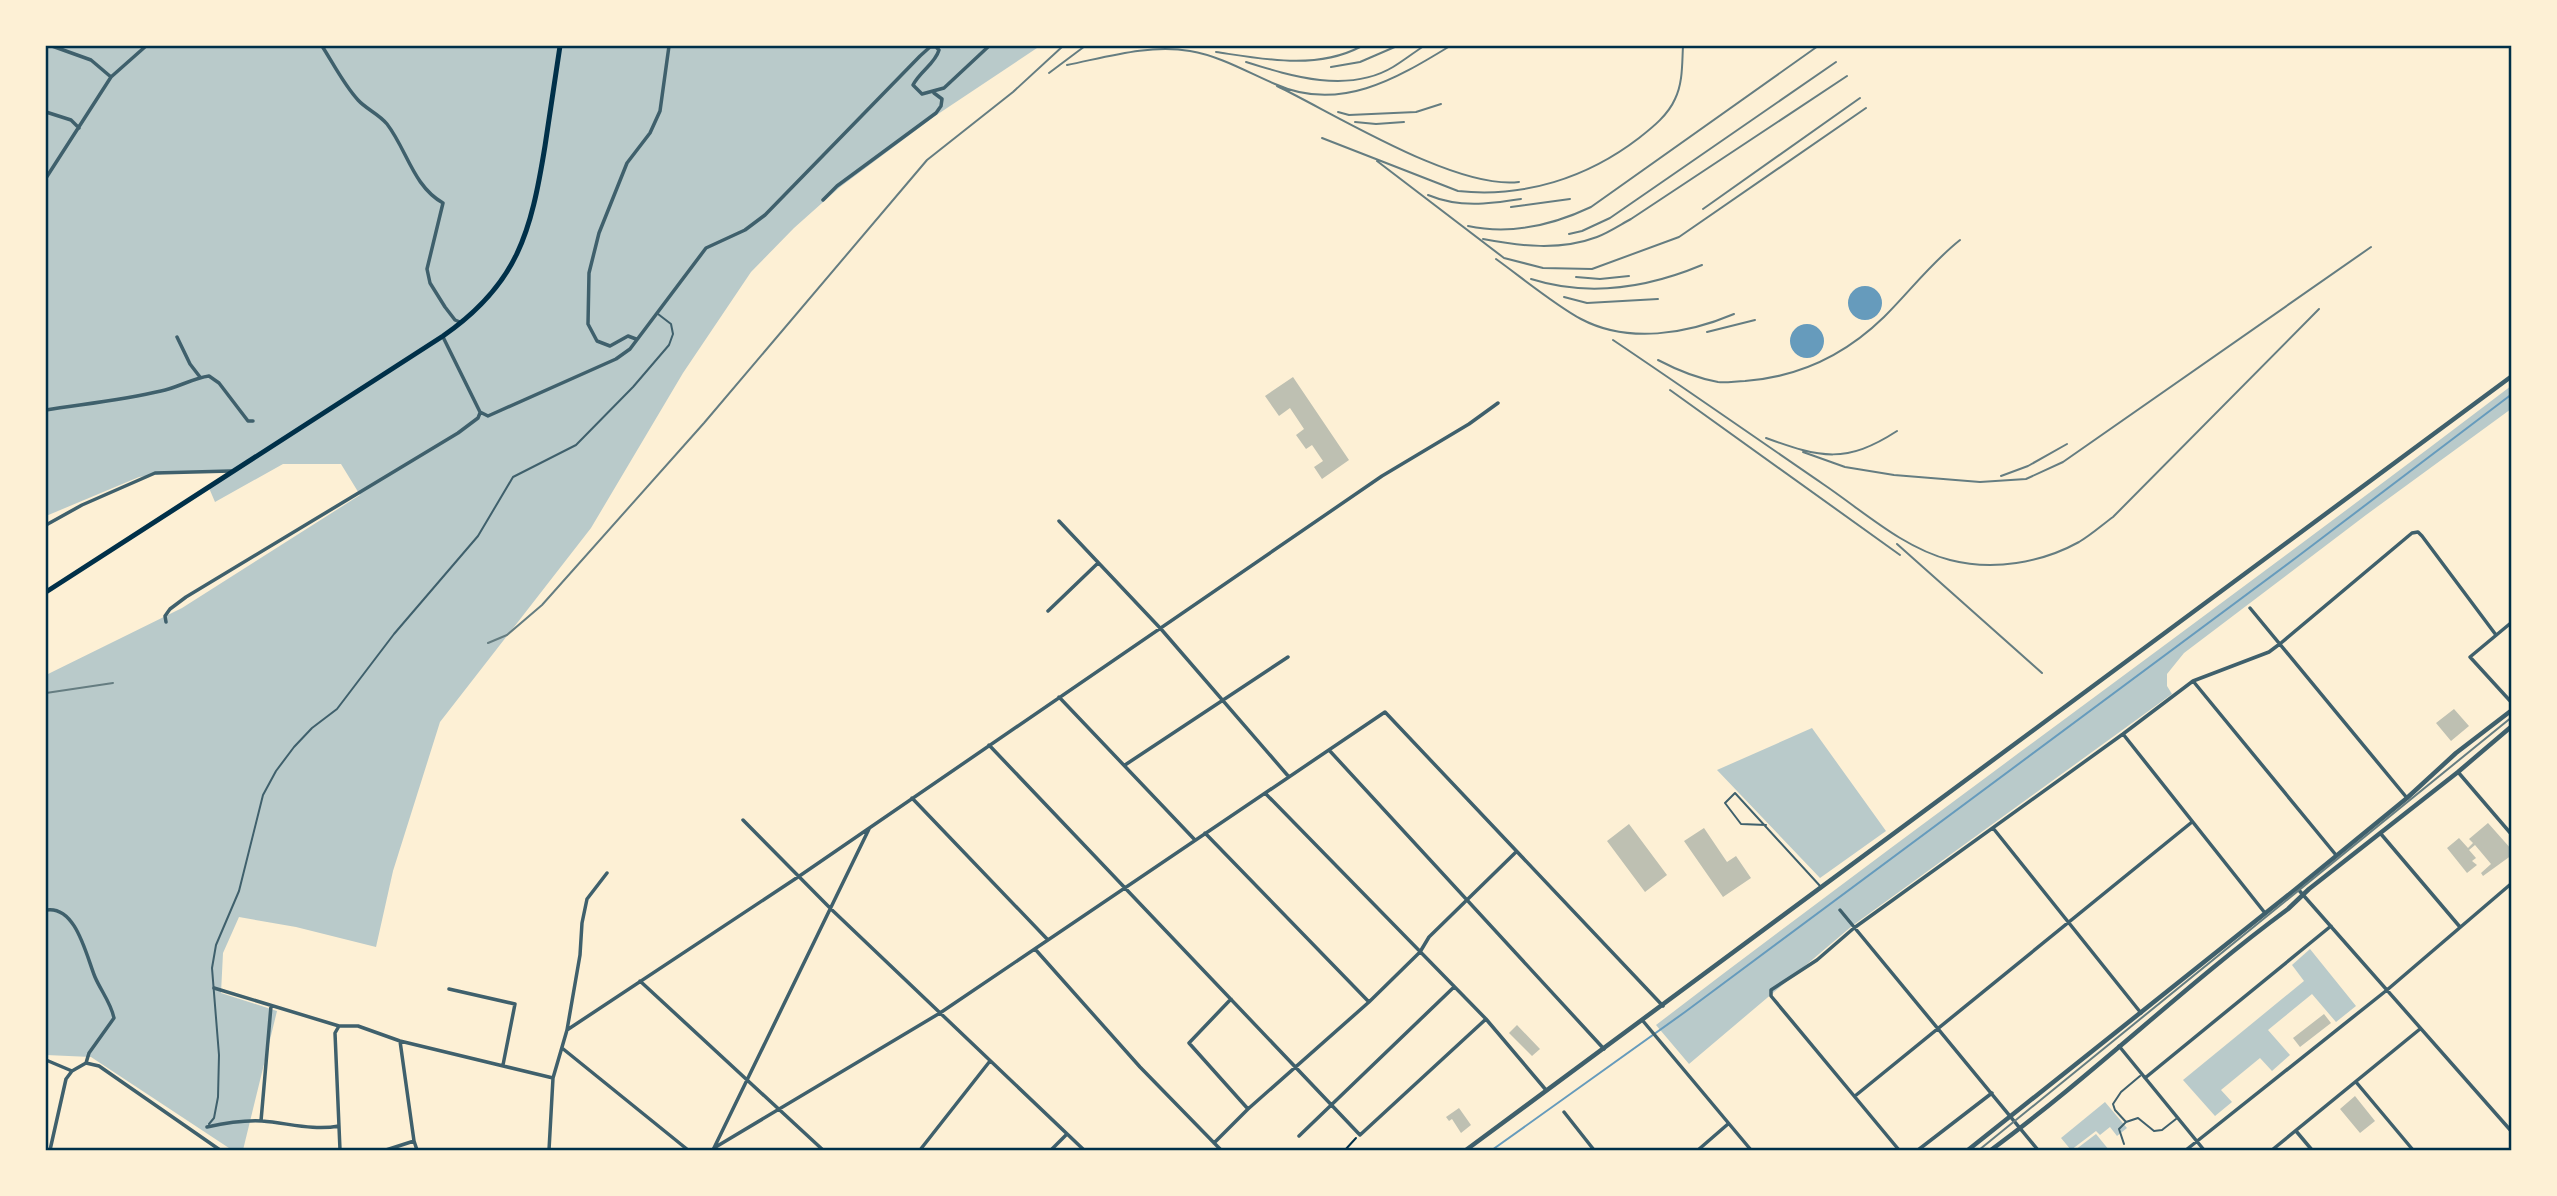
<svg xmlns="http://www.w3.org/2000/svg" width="2557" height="1196" viewBox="0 0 2557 1196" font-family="Lora,serif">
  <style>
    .green { fill: #b9caca }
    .water { fill: #669bbc }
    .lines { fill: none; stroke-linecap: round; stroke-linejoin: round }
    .stream { stroke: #669bbc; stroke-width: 2 }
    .building { fill: #bec0b2 }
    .path { stroke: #003049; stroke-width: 2 }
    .service { stroke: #3f606c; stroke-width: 2 }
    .minor { stroke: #3f606c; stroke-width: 3.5 }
    .tertiary { stroke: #3f606c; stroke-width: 4.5 }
    .secondary { stroke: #003049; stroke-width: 5 }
    .tram { stroke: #657d81; stroke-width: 2 }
    .rail { stroke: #657d81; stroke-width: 2 }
    .neatline { fill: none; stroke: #003049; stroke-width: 2.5 }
  </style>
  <rect width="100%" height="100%" fill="#fdf0d5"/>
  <path class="green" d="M46,46H1040L935,116L840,187L794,228L751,272L683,373L591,528L440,722L393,871L376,947L296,927L239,917L223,953L221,993L277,1011L243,1150H232L91,1057L46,1055V675L182,608L360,495L341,464H283L215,502L209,488L233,471L170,473L139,477L46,516Z
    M2511,386V409L2366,515L2184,653L2167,674V686L2172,694L1852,926L1689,1064L1656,1025C1939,809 2228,601 2511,386Z
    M1812,728L1886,831L1820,878L1717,770Z
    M2310,949L2356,1006L2336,1022L2312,994L2268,1030L2290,1055L2272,1071L2260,1058L2221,1090L2232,1102L2215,1116L2183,1080L2304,981L2292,965Z
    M2105,1102L2127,1128L2117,1136L2110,1127L2100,1135L2096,1131L2071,1150L2061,1138Z
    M2096,1134L2109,1150H2075Z"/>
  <path class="water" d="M1848 303a17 17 0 1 1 34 0a17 17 0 1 1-34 0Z
    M1790 341a17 17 0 1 1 34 0a17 17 0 1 1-34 0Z"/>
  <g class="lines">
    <path class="stream" d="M1492,1150L1685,1012L2297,557L2512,394"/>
  </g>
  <path class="building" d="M1293,377L1349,460L1322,479L1314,467L1323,461L1312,445L1306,449L1296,435L1304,429L1290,408L1279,416L1265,396Z
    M2454,709L2469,726L2451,741L2436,723Z
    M2488,823L2512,850V855L2483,876L2481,873L2491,864L2475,845L2469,850L2476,858L2472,861L2477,865L2467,873L2447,848L2459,838L2468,848L2473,843L2469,839Z
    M1629,824L1667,875L1645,892L1607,841Z
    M1704,828L1727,862L1736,856L1751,878L1723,897L1684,841Z
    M2324,1014L2331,1023L2300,1047L2293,1038Z
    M1517,1025L1540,1049L1532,1056L1509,1033Z
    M2355,1096L2375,1121L2360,1133L2340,1109Z
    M1459,1108L1471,1125L1461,1133L1452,1119L1449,1121L1446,1117Z"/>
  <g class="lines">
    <path class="path" d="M1345,1150L1356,1138"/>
    <path class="service" d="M1766,825L1741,824L1725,803L1735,793L1821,887
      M2126,1122L2115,1110L2113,1104L2121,1092L2140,1076
      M209,1124L214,1118L218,1097L219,1055L212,968L216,945L239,891L263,795L276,771L294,747L312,728L337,709L394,634L478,536L513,477L576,445L633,387L669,345L673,334L671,324L658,314
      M2124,1144L2119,1129L2126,1122L2138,1118L2154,1131L2162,1130L2176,1119"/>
    <path class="minor" d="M52,46L91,60L111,77L146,46
      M322,46C333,63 344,85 358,100C366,109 379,114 387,124C407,150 413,186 443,203L427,269L430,283L445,307L455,320L460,322
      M46,112L71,120L79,128
      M46,178L111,77
      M823,200L837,186L936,113L941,106L942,99L934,93
      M177,337L190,364L200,377
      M443,337L480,412L488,416L616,359L630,349L706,248L745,230L765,215L920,56L930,47H936L939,50C935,64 920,71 913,85L922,94L944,88L989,46
      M636,339L628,336L610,346L597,341L588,324L589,273L599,233L627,163L650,133L660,111L669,46
      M46,410C84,404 123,400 161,391C177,388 193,378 209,376L219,383L248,421H253
      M1059,521L1161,629L1289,777
      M46,525L82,505L155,473L231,471
      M2250,608L2407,798
      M1048,611L1098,563
      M166,622L165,616L170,609L186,597L458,433L478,418L480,413
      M2512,622L2470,657L2512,703
      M2193,681L2336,855
      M1059,697L1195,840
      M2123,734L2265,913
      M989,745L1360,1135L1486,1019
      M1329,750L1604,1049
      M1125,765L1288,657
      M2458,772L2512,835
      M1265,793L1486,1019L1546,1090
      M912,798L1048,940
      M743,820L831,909L1084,1150
      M1993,828L2141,1013
      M1205,833L1369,1002
      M2381,834L2460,927
      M2297,888L2512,1132
      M46,910C76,905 86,955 95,977C101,991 111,1003 114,1018L89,1053L86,1063
      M1840,910L2038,1150
      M1035,949L1140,1067L1221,1150
      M640,981L823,1150
      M214,988L339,1026H358L400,1041L553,1078
      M449,989L515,1004L503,1065
      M1231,999L1189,1043L1248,1109L1369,1002L1420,952L1429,937L1516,852
      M1643,1021L1751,1150
      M339,1026L335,1033L340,1150
      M567,1030L798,877L1382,476L1469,424L1498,403
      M400,1041L414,1141L417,1150
      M2119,1046L2204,1150
      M562,1048L688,1150
      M46,1060L72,1071
      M2145,1078L2331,926
      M2356,1082L2413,1150
      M1855,1096L2192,822
      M1564,1112L1594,1150
      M261,1121L271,1006
      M207,1127C225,1123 243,1120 262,1121C288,1123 313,1131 339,1126
      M2296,1131L2312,1150
      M1299,1136L1454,987
      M1214,1143L1248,1109
      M714,1148L940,1013L1385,712L1663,1006
      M50,1150L66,1079L72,1071L86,1063L99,1066L220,1150
      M386,1150L414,1141
      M549,1150L553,1078L567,1030L580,955L582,923L587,899L607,873
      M713,1150L869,829
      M920,1150L990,1061
      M1051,1150L1067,1134
      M1698,1150L1728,1124
      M1899,1150L1771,996V990L1817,960L1854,928L2123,734L2193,681L2269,652L2281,643L2412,533L2418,532L2422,536L2496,635
      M1918,1150L1992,1093
      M2186,1150L2387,990L2512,883
      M2272,1150L2420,1029"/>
    <path class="tertiary" d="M1466,1150L2512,376
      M1968,1150L2297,888L2407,798L2456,753L2512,710
      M1991,1150C2093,1075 2185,985 2288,909L2309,889L2458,772L2512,726"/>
    <path class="secondary" d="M46,592L443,336C518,284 531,232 545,146C550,112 555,79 560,46"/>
    <path class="tram" d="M1979,1150L2512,717"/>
    <path class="rail" d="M1216,52C1263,59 1316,70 1360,47
      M1246,62C1291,76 1348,94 1393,67C1403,61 1413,53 1424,46
      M1067,65C1107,57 1149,44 1190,51C1220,56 1247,72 1275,84C1339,113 1396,79 1450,46
      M1331,67L1360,62L1397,46
      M1049,73L1085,46
      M1277,86C1335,114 1456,190 1519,182
      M1338,112L1349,115L1416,112L1441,104
      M1355,122L1376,124L1404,122
      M1322,138L1458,191C1524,198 1587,178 1639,138C1653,127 1668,115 1675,99C1683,83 1682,63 1683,46
      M1377,161L1504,258L1543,268L1592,269L1679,237L1866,108
      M1428,195C1459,208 1489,204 1521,199
      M1511,207L1570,199
      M1703,209L1860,98
      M1468,226C1510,235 1553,225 1591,207L1818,46
      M1569,234L1582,231L1610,218L1836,62
      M1483,239C1520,246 1560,251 1597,237C1608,233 1620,225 1631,219L1847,76
      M1496,259C1521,277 1555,305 1581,319C1628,344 1687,334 1734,314
      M1576,277L1600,279L1629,276
      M1531,279C1588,297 1647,288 1702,265
      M1564,297L1587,303L1658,299
      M1707,332L1755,320
      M1613,340C1683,387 1753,436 1823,484C1863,511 1903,548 1950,560C1993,571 2041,563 2079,542C2091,535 2102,525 2113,517L2319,309
      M1658,360C1677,370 1696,378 1718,382C1727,383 1736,381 1745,381C1799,377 1845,355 1884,317C1910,291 1931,263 1960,240
      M1670,390L1900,555
      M1766,438C1821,458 1846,464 1897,431
      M1803,452L1845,467L1894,475L1980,482L2026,479L2063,462L2371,247
      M2001,476L2028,466L2067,444
      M1897,544L2042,673
      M488,643L507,635L542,605L704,423L927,160L1013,92L1063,46
      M46,693L113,683"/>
  </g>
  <rect width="2557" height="1196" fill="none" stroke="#fdf0d5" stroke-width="94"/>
  <rect x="47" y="47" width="2463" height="1102" class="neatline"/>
</svg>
